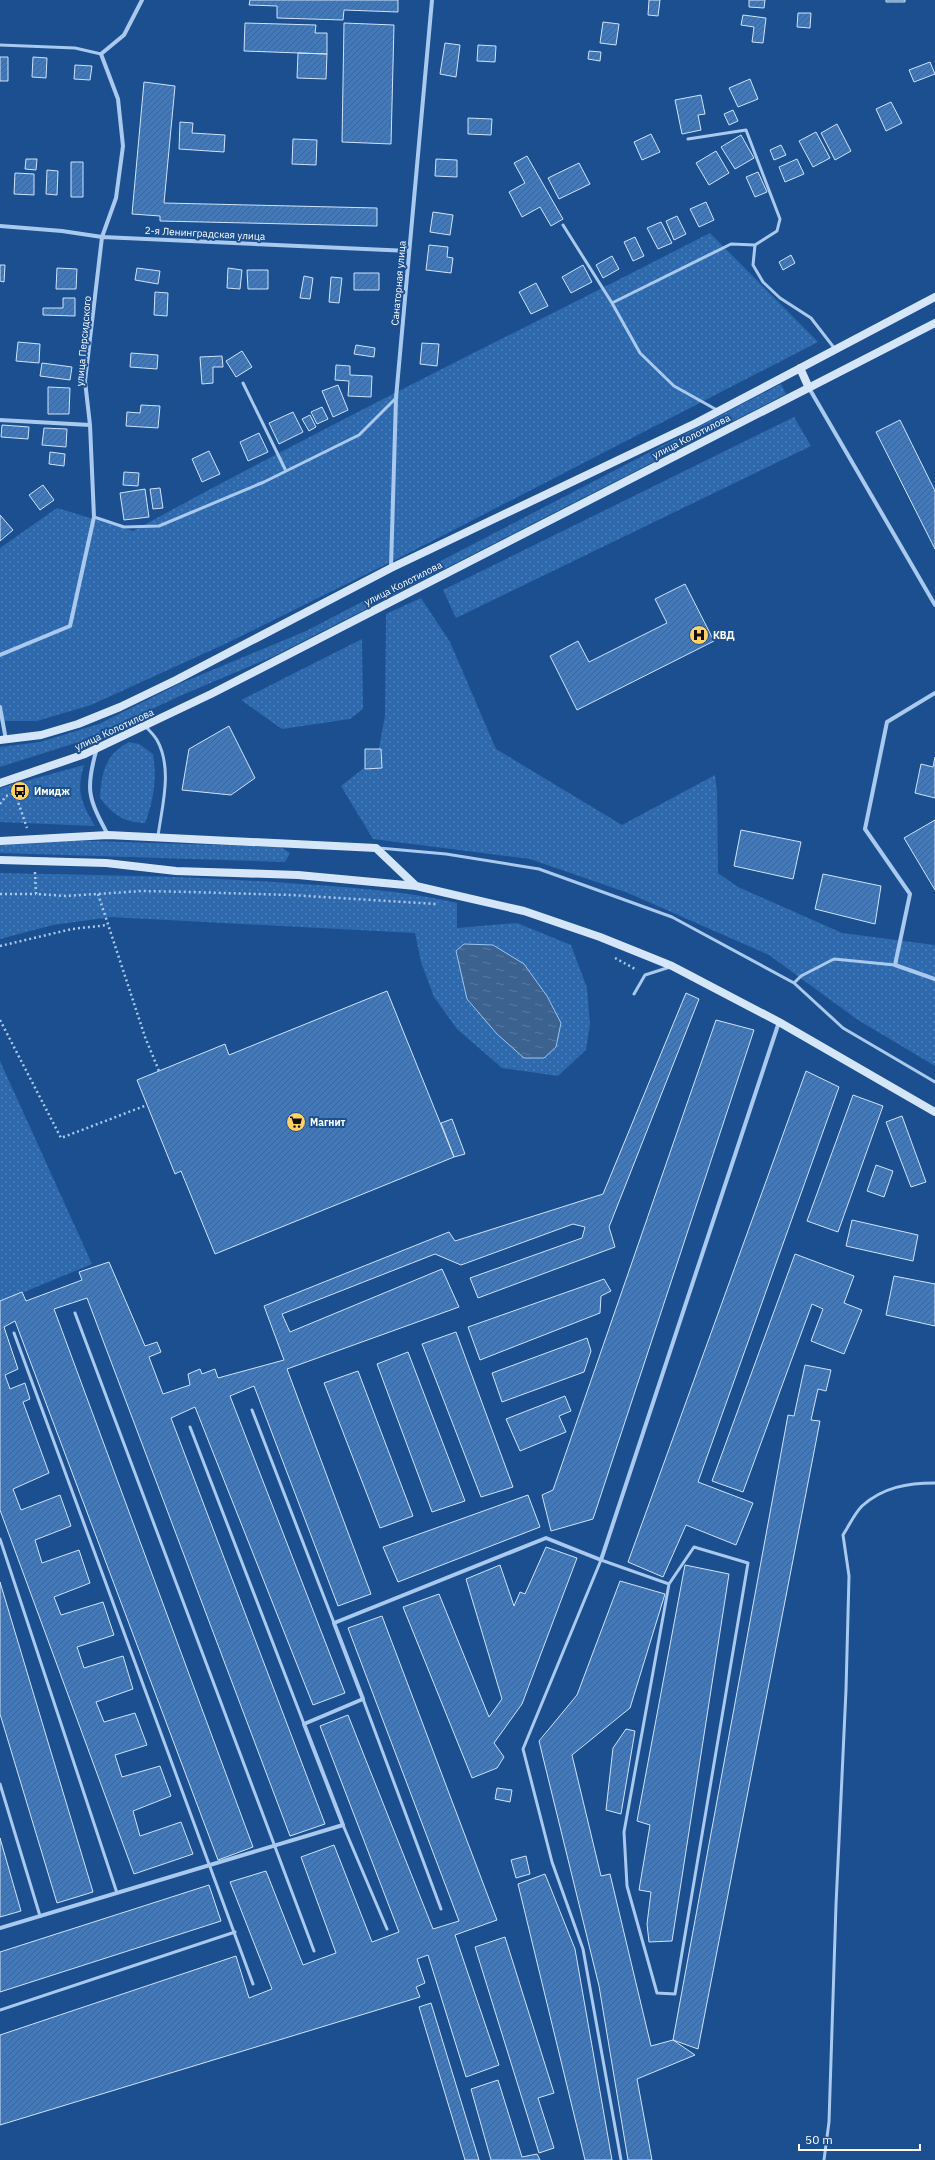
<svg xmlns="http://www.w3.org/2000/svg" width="935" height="2160" viewBox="0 0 935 2160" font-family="'IBM Plex Sans',sans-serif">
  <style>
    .grass { fill: url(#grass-dots); fill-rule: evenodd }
    .water { fill: url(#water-ripples); stroke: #9cc4f0 }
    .building { fill: url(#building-hatch); stroke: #cfe3fa }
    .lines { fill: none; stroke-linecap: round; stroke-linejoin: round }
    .path { stroke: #a9c9ee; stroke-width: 2.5; stroke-dasharray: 2 3; stroke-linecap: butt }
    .service { stroke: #a9c9ee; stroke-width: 3 }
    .minor { stroke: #a9c9ee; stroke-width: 4 }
    .secondary { stroke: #d6e6fa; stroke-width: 8 }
    .labels { text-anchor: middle; stroke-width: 4; stroke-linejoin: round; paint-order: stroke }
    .street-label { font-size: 10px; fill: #fff; stroke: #1b4f8f }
    .poi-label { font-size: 10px; font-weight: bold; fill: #fff; stroke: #1b4f8f; text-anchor: start }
  </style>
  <defs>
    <pattern id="grass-dots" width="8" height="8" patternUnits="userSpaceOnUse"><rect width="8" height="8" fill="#2e69ad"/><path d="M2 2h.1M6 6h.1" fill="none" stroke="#4d80b9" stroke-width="1.8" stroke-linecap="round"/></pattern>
    <pattern id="water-ripples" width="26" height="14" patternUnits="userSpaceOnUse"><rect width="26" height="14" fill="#3c6290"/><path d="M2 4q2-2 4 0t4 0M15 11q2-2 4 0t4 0" fill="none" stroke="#597aa1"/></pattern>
    <pattern id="building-hatch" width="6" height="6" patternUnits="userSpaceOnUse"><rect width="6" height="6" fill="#4478b7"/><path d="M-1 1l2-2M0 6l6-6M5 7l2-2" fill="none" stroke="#486282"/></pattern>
  </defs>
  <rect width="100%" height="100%" fill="#1b4f8f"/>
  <path class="grass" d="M710,233L818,342L407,554L225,644L91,705L37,721H0V548L57,508L133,531C323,427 517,332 710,233Z
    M781,384L786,394L272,657L182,695L88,739L0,767V747L40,742L99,724L179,684L306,631Z
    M794,417L811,446L456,618L443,590Z
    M421,598L450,642L496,749L622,825L715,775L717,791L718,873L738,887L842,933L935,945V1066L858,1020L769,955L628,893L530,859L373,839L341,786L377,758L385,716L386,614Z
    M362,639L363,709L350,719L282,729L241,700Z
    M129,742L139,744L153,754C157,778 154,800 145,823C124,822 113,815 100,798C102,772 104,756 129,742Z
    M84,765C76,792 81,802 95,826L0,822V788Z
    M0,838L281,847L290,853L285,862L0,853Z
    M0,873C96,875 192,876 288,883C345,887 402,890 457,903V928L517,923L571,945L587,988L590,1024L586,1050L558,1076L502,1068L457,1029L434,997L421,962L415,933L111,917L53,925L0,939ZM524,964L547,996L561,1023L524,1058L497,1034L467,999Z
    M0,1061L92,1264L0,1302Z"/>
  <path class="water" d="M464,944L493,945L524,964L547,996L561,1023L556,1047L544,1058H524L497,1034L467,999L456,951Z"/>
  <path class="building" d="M250,0H398V12L344,10L343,20L277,18V6L249,5Z
    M649,0H660L658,16L648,15Z
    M749,0H765L764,8L749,7Z
    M886,0H905V2H886Z
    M798,13H811L810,28L797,27Z
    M743,15L766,18L763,43L752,42L754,27L741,25Z
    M603,22L619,24L616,45L600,43Z
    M245,23L316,25L315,33H327V54L244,51Z
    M344,23L394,25L391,144L342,142Z
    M445,43L460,45L456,77L440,74Z
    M478,45L496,46L495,62L477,61Z
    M589,51L601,52L600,61L588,59Z
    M298,53L327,54L326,79L297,78Z
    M0,57H8V81H0Z
    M33,57L47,58L46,78L32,77Z
    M930,62L935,74L914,82L909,70Z
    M75,65L92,66L90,80L74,79Z
    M750,79L758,99L738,107L729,88Z
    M144,82L175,86L164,203L377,208V226L160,221V216L132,214Z
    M701,95L705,114L698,115L701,130L682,134L675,100Z
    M891,102L902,123L886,131L876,109Z
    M733,110L738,121L729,125L724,114Z
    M468,118L492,119L491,135L468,134Z
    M180,122L193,123L192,133L225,135L224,152L179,149Z
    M837,124L851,151L835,160L821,133Z
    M816,132L830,158L813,167L799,141Z
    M651,134L660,152L642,160L634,142Z
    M741,135L754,158L735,169L721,147Z
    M293,139L317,140L316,165L292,164Z
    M781,145L786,155L774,160L770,150Z
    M716,151L729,173L709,185L696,163Z
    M527,156L563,219L551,226L540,207L522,217L509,192L525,183L514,163Z
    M26,159H37L36,170L25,169Z
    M436,159L457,160V177L435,176Z
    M797,159L804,174L785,182L779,167Z
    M71,162H83V197H71Z
    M579,163L590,184L559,199L548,178Z
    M47,170L58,171L57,195L46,194Z
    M758,172L767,192L755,197L746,177Z
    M15,173L34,174V195L14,194Z
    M706,202L714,220L699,227L690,209Z
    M433,212L453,215L450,235L430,232Z
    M677,216L686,234L674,240L666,221Z
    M661,222L672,243L658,249L647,228Z
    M635,237L644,256L633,261L624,242Z
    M429,245L448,247L447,257L453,258L451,273L426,270Z
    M791,255L795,263L783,270L779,262Z
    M612,256L619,269L603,278L596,265Z
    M0,265H5L4,282L0,281Z
    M583,265L592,282L571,293L562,277Z
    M57,268L77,269L76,289H56Z
    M137,268L160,271L158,284L135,280Z
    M228,268L242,270L240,289L227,288Z
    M247,270H268V289H248Z
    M354,273H379V290H354Z
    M304,276L313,278L310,299L300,298Z
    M331,277L342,278L339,303L329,302Z
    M536,283L548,306L531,314L519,292Z
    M155,292L168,293L167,316L154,315Z
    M63,298H75V316L43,315V308H63Z
    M18,342L40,344L39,363L16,361Z
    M422,343L439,344L437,366L420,364Z
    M356,345L375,348L374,357L354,354Z
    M242,351L252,367L236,377L226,361Z
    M131,353L158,355L157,369L130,367Z
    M222,356L223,367H213V383L202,384L200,357Z
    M42,363L72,367L70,380L40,376Z
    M336,365L350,366V375L372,376L371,397L348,396L349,381L335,380Z
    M338,385L348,410L333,417L322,391Z
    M48,387L70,388L69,414H48Z
    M141,405L160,406L158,428L126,426L127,412L140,413Z
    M322,407L328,419L317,424L311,412Z
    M293,412L303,432L279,444L269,423Z
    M310,415L316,427L309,431L302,419Z
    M900,420L935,491V549L876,432Z
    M2,425L29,427L28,439L1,437Z
    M44,428L67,429L66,447L42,445Z
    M259,433L268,452L248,461L240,442Z
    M209,451L220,474L202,482L192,459Z
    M50,452L65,454L64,466L49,464Z
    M124,472L139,473L138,486L123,485Z
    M43,485L54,500L40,510L29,495Z
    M160,488L163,508L153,509L150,489Z
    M145,489L149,517L124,520L120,493Z
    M0,515L13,530L0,541Z
    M685,584L714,641L577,710L550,656L578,641L589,662L667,623L655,599Z
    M229,726L255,778L231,795L182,790L189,749Z
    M365,749H381L382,768L365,769Z
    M935,757V798L915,793L921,764L933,767Z
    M935,820V890L904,838Z
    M741,830L801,842L793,879L734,866Z
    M823,874L881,886L875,924L815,909Z
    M387,991L454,1157L215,1254L181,1171L175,1174L137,1080L225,1044L229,1055Z
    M686,993L699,999L609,1227L615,1247L478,1298L470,1278L582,1238L585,1227L573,1224L461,1265L435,1254L282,1314L290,1332L442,1269L459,1307L287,1369L371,1594L338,1606L254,1386L230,1396L345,1693L313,1705L195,1407L171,1418L325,1824L290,1836L87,1298L54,1309L253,1847L218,1860L15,1321L4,1327L18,1369L5,1375L10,1389L25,1383L30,1399L23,1402L49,1473L13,1489L21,1510L60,1495L71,1526L35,1540L42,1563L79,1550L90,1583L54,1597L61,1615L103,1602L114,1635L77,1647L84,1668L123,1656L133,1689L96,1702L104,1722L135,1713L147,1745L115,1755L122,1777L160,1766L171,1796L133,1811L140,1836L181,1822L193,1854L134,1874L0,1510V1301L22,1292L26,1301L82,1280L79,1272L109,1262L145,1346L157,1342L161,1352L149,1357L163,1394L190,1385L188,1374L200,1369L202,1374L215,1369L218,1378L284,1360L264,1306L449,1232L455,1241L603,1194Z
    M716,1020L754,1030L593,1519L551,1531L542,1495L553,1490Z
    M806,1071L839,1087L698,1482L753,1503L736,1545L686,1525L663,1577L628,1562Z
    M853,1095L883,1106L838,1232L807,1221Z
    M902,1116L926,1182L911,1187L886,1122Z
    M452,1119L465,1154L454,1157L441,1123Z
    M876,1165L893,1171L884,1197L867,1191Z
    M852,1220L918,1235L913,1261L846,1246Z
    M795,1254L854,1276L844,1303L862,1310L844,1354L811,1341L823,1309L812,1304L743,1492L712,1481Z
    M894,1276L935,1284V1326L886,1315Z
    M604,1279L611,1291L601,1296L600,1313L480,1360L468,1327Z
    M456,1332L513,1487L481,1497L422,1344Z
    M587,1338L591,1351L584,1372L502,1402L492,1373Z
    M408,1352L465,1501L432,1512L377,1364Z
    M805,1365L831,1370L826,1391L818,1389L811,1420L820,1421L698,2049L673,2040L788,1415L794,1416Z
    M358,1371L413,1516L380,1528L324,1383Z
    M565,1396L571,1411L559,1416L566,1432L520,1451L506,1419Z
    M528,1495L540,1527L398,1582L383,1547Z
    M546,1547L577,1558L522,1704L494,1743L504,1757L497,1768L472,1778L403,1607L439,1594L489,1717L502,1699L466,1579L500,1565L514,1606L520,1592L525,1594Z
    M685,1565L729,1574L672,1941L649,1942L647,1924L651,1892L639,1890L650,1825L637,1821Z
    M620,1581L665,1594L630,1708L572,1755L601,1876L610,1874L651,2046L673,2040L695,2055L637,2079L652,2160H628L599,1986L539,1741L577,1695Z
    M0,1582L93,1892L57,1903L0,1714Z
    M382,1616L497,1920L455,1935L499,2065L466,2077L428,1955L417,1959L425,1983L416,1987L420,1997L0,2125V2035L236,1956L249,1998L272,1989L230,1882L266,1871L303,1965L336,1953L301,1857L334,1845L372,1942L399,1932L320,1726L348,1715L433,1929L459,1921L348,1628Z
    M626,1729L635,1731L621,1814L606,1810L613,1748Z
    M497,1788L512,1790L510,1802L495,1799Z
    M0,1838L21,1911L0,1917Z
    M526,1856L530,1874L516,1878L511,1860Z
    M545,1874L575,1949L612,2160H585L518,1884Z
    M209,1885L221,1921L0,1992V1952Z
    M505,1937L554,2093L538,2098L554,2148L539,2153L475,1947Z
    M431,2003L479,2160H465L419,2007Z
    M498,2080L522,2157L537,2154L540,2160H491L471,2089Z"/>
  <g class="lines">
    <path class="path" d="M0,804L6,796L15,793L27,828
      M35,872L36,894L66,896L142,891L190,892L291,895L436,904
      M0,894H36
      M98,894L145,1037L159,1071
      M0,946L72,929L108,925
      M615,958L637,970
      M0,1020L61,1138L147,1105"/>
    <path class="service" d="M0,45L75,48L101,54
      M563,225L612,303L640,353L674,386L717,410
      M755,245L753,265L763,282L780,298L811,318L835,349
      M612,303L731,244L755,245L777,231L780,219L746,130L688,139
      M243,383L286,471
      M94,517L124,527L159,526L264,482L359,435L396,398
      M145,726C149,730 154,735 157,740C173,769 162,806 158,836
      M379,848L446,854L539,869L672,917L794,983L843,1028L935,1082
      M794,983L801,976L834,959L895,965
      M634,994L645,975L670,967
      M75,1313L314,1951
      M14,1333L253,1984
      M252,1410L334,1623
      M190,1427L304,1724
      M0,1539L117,1893
      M363,1699L441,1909
      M0,1784L40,1916
      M343,1825L387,1929
      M0,2010L235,1932
      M621,2160L583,1949L552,1862L523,1749L601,1560L669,1584L624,1832L627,1886L657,1993L675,1994L748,1563L694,1547L669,1584
      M824,2160L829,2122L836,1905L846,1690L849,1576L843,1535C849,1526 854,1514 862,1506C883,1487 908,1483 935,1483"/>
    <path class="minor" d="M0,226L62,231L102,237L409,251
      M809,388L935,605
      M0,420L90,425
      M391,567L396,398L432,0
      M0,655L70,626L94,517L90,425L85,381L102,237L116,198L123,146L118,99L101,54L124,35L142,0
      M935,693L887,722L865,829L910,894L895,965L935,979
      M0,707L6,740
      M97,748C85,789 88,798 108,835
      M0,1928L343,1825L304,1724L363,1699L334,1623L546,1538L601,1560L779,1022"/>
    <path class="secondary" d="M800,368L809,388
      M0,740L41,735L78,724L120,707L176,680L391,568L696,423L935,297
      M0,783L85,754L211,694L935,323
      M0,841L108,835L376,848L416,886
      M0,860L106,863L176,871L298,875L416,886L524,911L600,937L672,966L779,1022L935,1112"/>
  </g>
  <defs>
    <g id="hospital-disc" transform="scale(1)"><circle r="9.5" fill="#ffd166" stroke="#1b4f8f"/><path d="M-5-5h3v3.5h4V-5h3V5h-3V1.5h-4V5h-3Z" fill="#111"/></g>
    <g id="bus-disc" transform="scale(1)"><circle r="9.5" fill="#ffd166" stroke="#1b4f8f"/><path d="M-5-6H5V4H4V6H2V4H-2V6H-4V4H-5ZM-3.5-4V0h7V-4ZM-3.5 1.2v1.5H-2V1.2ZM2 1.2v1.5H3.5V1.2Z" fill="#111"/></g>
    <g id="supermarket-disc" transform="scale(1)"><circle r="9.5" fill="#ffd166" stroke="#1b4f8f"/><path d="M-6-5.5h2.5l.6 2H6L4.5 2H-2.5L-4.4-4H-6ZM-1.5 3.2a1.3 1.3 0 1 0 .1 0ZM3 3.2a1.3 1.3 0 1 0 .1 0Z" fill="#111"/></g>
  </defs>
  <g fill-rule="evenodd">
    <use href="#hospital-disc" x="699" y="635"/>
    <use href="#bus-disc" x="20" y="791"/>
    <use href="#supermarket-disc" x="296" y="1122"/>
  </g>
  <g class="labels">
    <g class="street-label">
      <text transform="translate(205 233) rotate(3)" y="4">2-я Ленинградская улица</text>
      <text transform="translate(398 283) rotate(-85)" y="4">Санаторная улица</text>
      <text transform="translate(83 341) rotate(-85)" y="4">улица Персидского</text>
      <text transform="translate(691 436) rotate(-27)" y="4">улица Колотилова</text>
      <text transform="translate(403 583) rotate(-27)" y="4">улица Колотилова</text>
      <text transform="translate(114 729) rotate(-25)" y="4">улица Колотилова</text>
    </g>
    <g class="poi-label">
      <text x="713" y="639">КВД</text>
      <text x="34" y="795">Имидж</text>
      <text x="310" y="1126">Магнит</text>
    </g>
  </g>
  <path d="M799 2144v6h121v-6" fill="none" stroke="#ffffff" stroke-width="2"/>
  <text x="805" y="2144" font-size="12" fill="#ffffff" stroke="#1b4f8f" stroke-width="3" paint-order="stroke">50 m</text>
</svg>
